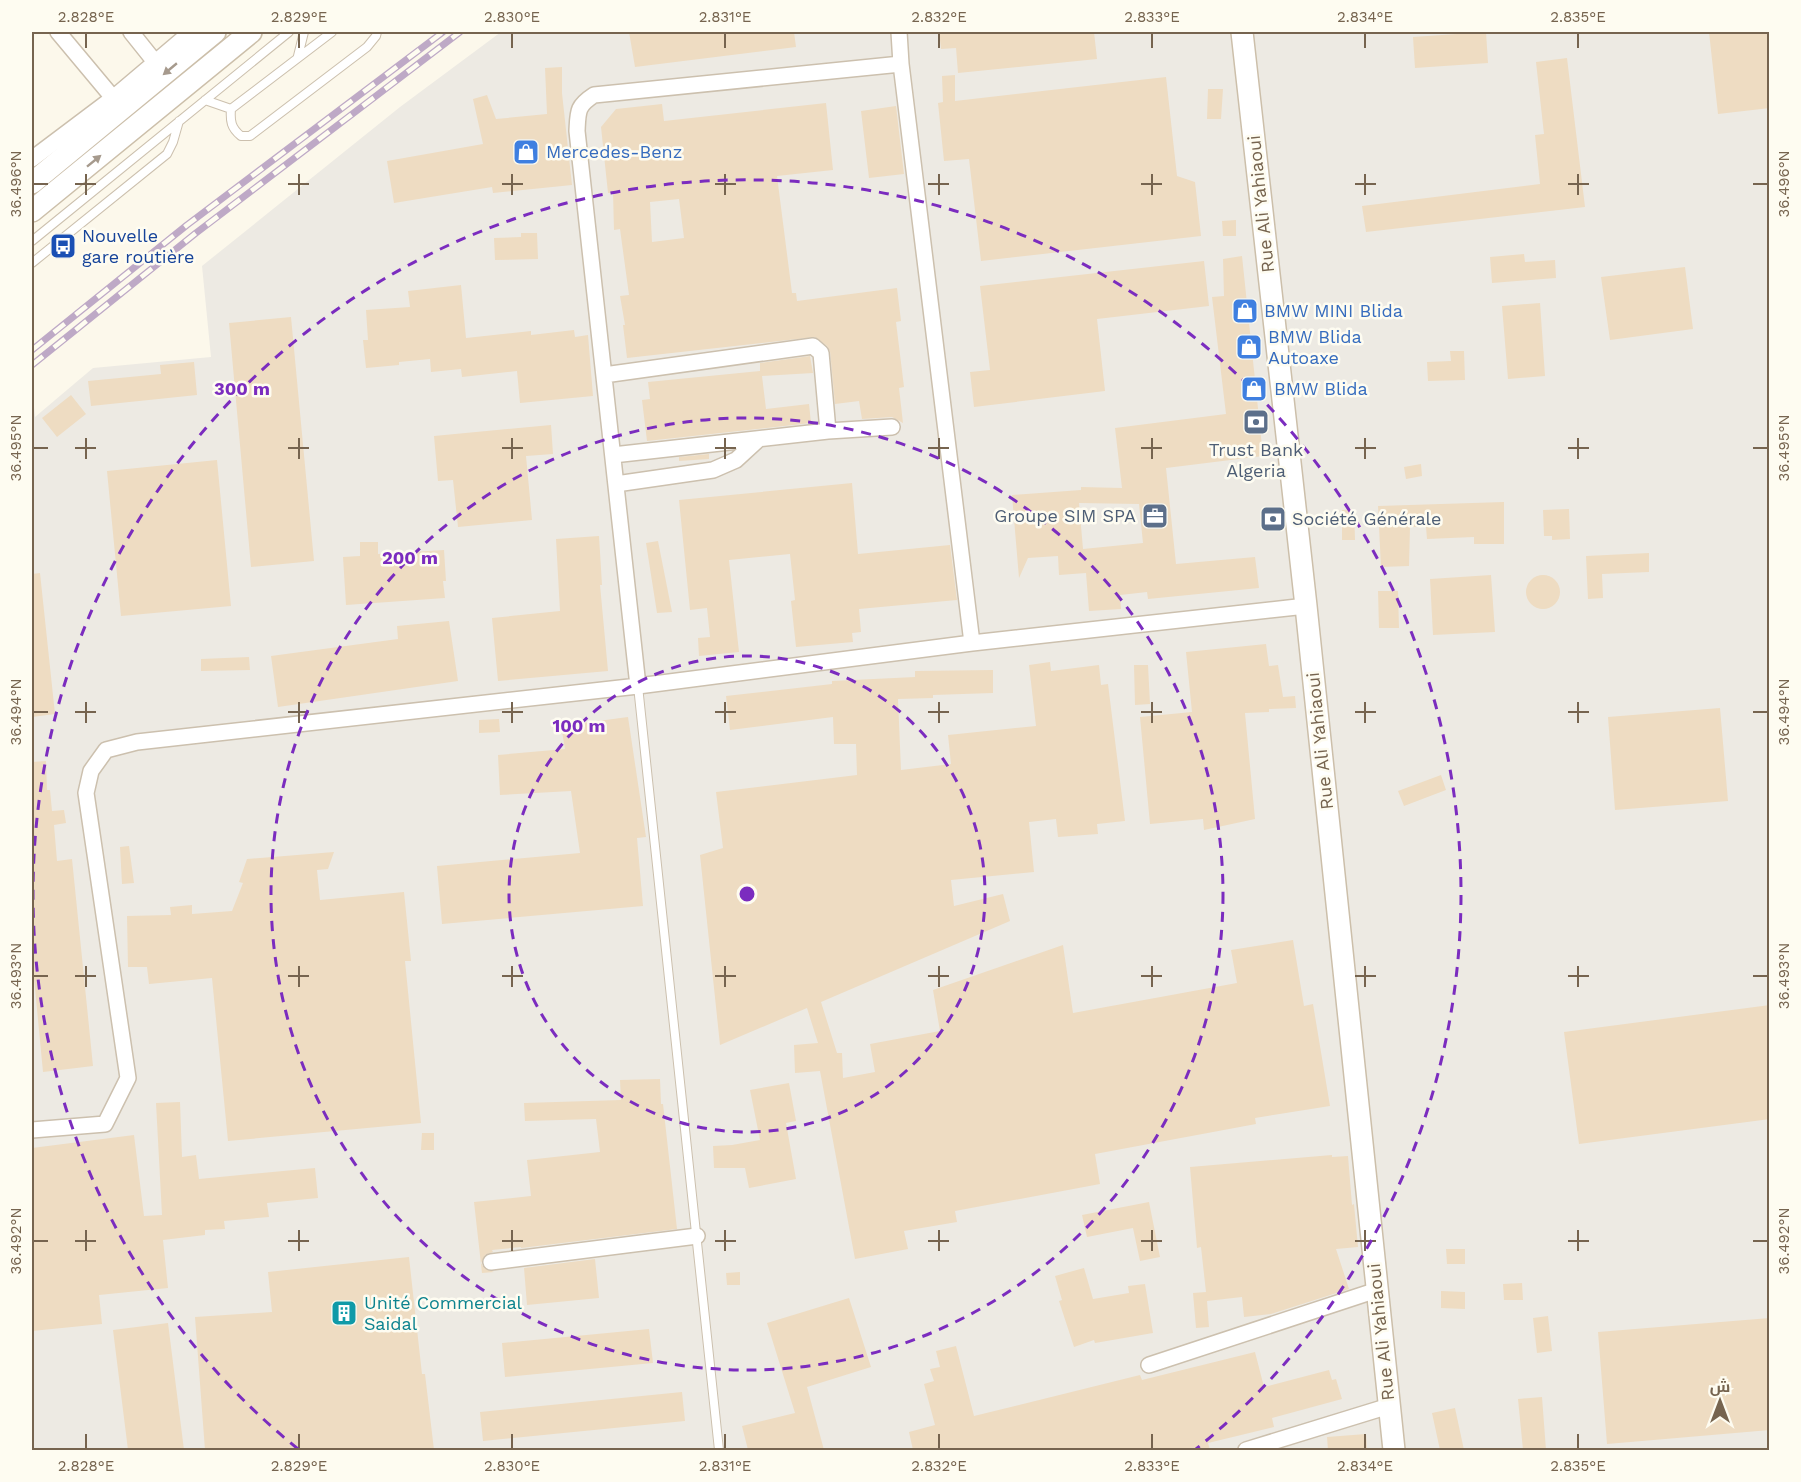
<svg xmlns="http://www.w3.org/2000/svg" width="1801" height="1482" viewBox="0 0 1801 1482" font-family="'Work Sans',Cairo,sans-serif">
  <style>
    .industrial { fill: #edeae3 }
    .building { fill: #eedcc2; fill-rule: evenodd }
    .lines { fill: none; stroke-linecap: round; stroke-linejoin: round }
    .service-casing { stroke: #ccc0ae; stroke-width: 10 }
    .minor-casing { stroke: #ccc0ae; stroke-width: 18 }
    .secondary-casing { stroke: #ccbfaa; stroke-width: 24 }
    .service { stroke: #fff; stroke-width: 8 }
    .minor { stroke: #fff; stroke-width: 15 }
    .secondary { stroke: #fff; stroke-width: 21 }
    .rail-casing { stroke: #bea9c6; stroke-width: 7 }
    .rail { stroke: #fefcf1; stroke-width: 4.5; stroke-dasharray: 14; stroke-linecap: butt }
    .oneway { fill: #a69a8d }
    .ticks { fill: none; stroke: #76644f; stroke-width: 2 }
    .ring { fill: none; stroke: #7b2cbf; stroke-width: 3; stroke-dasharray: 10 8 }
    .labels { text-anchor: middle; stroke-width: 5; stroke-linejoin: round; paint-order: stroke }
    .shop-label { font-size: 18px; fill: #366cbe; stroke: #fefcf1; text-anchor: start }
    .street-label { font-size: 18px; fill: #76644f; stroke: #fefcf1 }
    .transit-label { font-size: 18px; fill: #164399; stroke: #fefcf1; text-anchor: start }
    .service-label { font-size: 18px; fill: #4e5e75; stroke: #fefcf1 }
    .culture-label { font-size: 18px; fill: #0d838f; stroke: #fefcf1; text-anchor: start }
    .centre { fill: #7b2cbf; stroke: #fefcf1; stroke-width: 3 }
    .ring-label { font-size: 18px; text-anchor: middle; font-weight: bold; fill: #7b2cbf; stroke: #fefcf1; stroke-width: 5; stroke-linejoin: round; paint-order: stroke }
    .neatline { fill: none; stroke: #76644f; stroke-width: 2 }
    .ticks-label { font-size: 15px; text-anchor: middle; fill: #76644f }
  </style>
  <rect width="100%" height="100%" fill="#fcf8eb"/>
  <path class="industrial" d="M501,32H1769V1450H32V408L34,407L35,417L93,368L211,357L202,266L400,107Z"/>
  <path class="building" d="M629,32H794L796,47L635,67Z
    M939,32H1094L1097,59L958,73L956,48L941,49Z
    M1486,32L1488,63L1415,68L1413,37Z
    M1709,32H1770V108L1718,114Z
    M1567,58L1585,207L1366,232L1362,206L1540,184L1535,135L1544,134L1536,62Z
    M562,67V93L572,185L493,193L492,187L394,203L387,161L483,144L473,99L487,95L496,119L547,114L545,68Z
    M955,75V101L1166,77L1177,176L1195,182L1201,236L981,261L969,159L944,161L938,103L943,102L942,76Z
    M1208,89H1223L1221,119H1207Z
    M826,103L833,170L777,176L792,293H796L797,301L897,288L901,321L896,322L904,387L899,388L903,423L892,417L862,419L859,401L835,404L830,351L827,346L815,337L627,358L623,325H625L620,296L629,295L620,229L614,230L613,193H608L601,127L616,109L662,104L664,121ZM679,199L684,238L652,242L650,202Z
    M896,106L904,174L869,178L861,111Z
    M1236,220V236H1223L1222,221Z
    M521,233H537L538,259L495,260L494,238L521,237Z
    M1524,254L1525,262L1555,260L1556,278L1492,283L1490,257Z
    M1242,256L1263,456L1166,468L1176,564L1255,557L1259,588L1148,599L1147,592L1120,595L1121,609L1089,611L1086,573L1059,575L1058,556L1028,558L1019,578L1012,495L1081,490V487L1122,488L1115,428L1226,414L1212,297L1224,296L1223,259ZM1079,503L1139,504L1143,543L1083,549Z
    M1204,261L1209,306L1097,319L1105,391L974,407L970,372L990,370L980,286Z
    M1685,267L1693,329L1610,340L1601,277Z
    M461,285L466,338L531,331V335L574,330L575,337L588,335L593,396L520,403L517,371L462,377L461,369L431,372L430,359L399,362V365L366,368L363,340H368L366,310L410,307L408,291Z
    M1540,303L1545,376L1508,379L1502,306Z
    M291,317L314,561L251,567L229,323Z
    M1450,351H1464L1465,380L1428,381L1427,362L1451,361Z
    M810,356L813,373L762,376L766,409L809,404L811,423L647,441L642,400L650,399L648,382L760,371V363Z
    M194,362L197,395L91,406L88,381L161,374L160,365Z
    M71,395L86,414L57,437L42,418Z
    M551,425L553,454L526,456L532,520L458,527L453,480L438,481L434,436Z
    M709,454V459L679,461V457Z
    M217,460L231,606L121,616L107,471Z
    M1421,464L1422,476L1406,479L1404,467Z
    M852,483L858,554L950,545L957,600L859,609L861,632L852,633L853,642L796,647L791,601L795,600L790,554L729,560L739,652L699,656L698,638L710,637L707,608L690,610L679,500Z
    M1504,502V544H1474V537L1427,539L1426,527H1410L1409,566L1381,567L1378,506Z
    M1354,509L1355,540H1342V510Z
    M1569,509L1570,539L1552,540V536H1544L1543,510Z
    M599,536L602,585H600L608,671L498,681L492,618L560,611L556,539Z
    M658,541L672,612L657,613L646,543Z
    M360,542H378V554L444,550L446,581H443L445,598L346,605L343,557L360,556Z
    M1649,553V572L1602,574L1603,598L1588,599L1586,556Z
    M40,573L55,714L32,717V574Z
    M1526 592a17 17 0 1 1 34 0a17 17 0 1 1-34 0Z
    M1491,575L1495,632L1433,635L1430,579Z
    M1378,591H1398L1399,628H1379Z
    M449,621L458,681L278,707L271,656L398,639L397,626Z
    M1266,644L1269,666L1278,665L1283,697L1295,696L1296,708L1269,709V712L1245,713L1255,819L1204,830L1203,819L1150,824L1140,717L1192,712L1186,652Z
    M249,657L250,670L201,671V659Z
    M1050,662L1051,671L1099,665L1101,685L1108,684L1125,821L1097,824L1098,834L1058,837L1056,819L1029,822L1034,872L951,880L954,906L1003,894L1010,921L821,1002L837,1053H842L843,1078L875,1072L870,1044L940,1031L933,990L1063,945L1073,1013L1237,983L1231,950L1293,940L1304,1006L1313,1004L1330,1106L1255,1118L1256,1124L1095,1154L1100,1184L955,1211L957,1222L904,1231L908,1249L855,1259L820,1071L795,1073L794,1045L818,1043L807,1008L720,1045L700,855L723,848L716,792L857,775L856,744H834L833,717L730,730L726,696L832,684V681L915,677V671L993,670V693L933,695V698L898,699L901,770L951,764L948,735L1036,726L1029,665Z
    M1134,665H1148L1150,704L1135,705Z
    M1720,708L1728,801L1615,810L1608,717Z
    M628,717L646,837L637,838L643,906L442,924L437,866L580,853L571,791L500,795L498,755L565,749L561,726Z
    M499,719L500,732L479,733V720Z
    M46,761L47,790H50L52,811L64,810L66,823L54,825L57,861L72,859L93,1066L43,1072L32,957V762Z
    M1441,775L1446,790L1404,806L1398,791Z
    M129,846L134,883L122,884L120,847Z
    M334,852L328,869L317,870L320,900L404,892L411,961H405L421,1123L228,1141L212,978L149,984L147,967H128L127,916L171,915L170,907L192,905V914L232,911L243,883L239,882L247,859Z
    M1770,1005V1119L1579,1144L1564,1032Z
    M660,1079L661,1104H663L677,1229L521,1248V1247L492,1250L493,1252L485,1255L481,1263L484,1268L494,1272L482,1273L474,1202L531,1196L527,1160L600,1152L596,1119L525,1121L524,1103L621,1100L620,1080Z
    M789,1083L796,1121L786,1123L796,1179L749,1188L745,1168H714L713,1146L732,1145L760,1140L750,1090Z
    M180,1102L182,1157L196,1155L199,1179L315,1168L318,1198L267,1203L269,1217L224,1221L225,1229L205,1230V1235L163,1240L168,1288L99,1295L102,1324L32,1331V1148L134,1135L144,1216L162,1215L156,1103Z
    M422,1133H434V1150H421Z
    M1332,1155V1157L1348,1156L1352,1205L1354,1204L1358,1247L1336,1249L1349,1289L1271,1314L1244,1317L1242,1297L1207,1301L1209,1327L1196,1328L1193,1293L1206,1292L1201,1247L1197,1248L1190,1167Z
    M1149,1202L1160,1257L1140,1261L1133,1228L1087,1237L1082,1215Z
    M1446,1249H1465V1264H1447Z
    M409,1257L422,1374H425L434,1450H205L195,1317L272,1312L268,1272Z
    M595,1259L599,1298L527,1305L524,1268Z
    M1084,1268L1093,1299L1129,1293L1128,1286L1145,1284L1153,1333L1095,1343L1094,1340L1074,1347L1059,1301L1062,1300L1055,1276Z
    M740,1272V1285H727L726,1273Z
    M1522,1283L1523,1300H1504L1503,1284Z
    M1441,1291L1465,1292V1309L1441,1308Z
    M849,1298L871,1367L807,1387L824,1450H748L742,1426L795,1413L767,1323Z
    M1548,1316L1552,1351L1537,1353L1533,1318Z
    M1770,1318V1430L1607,1444L1598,1332Z
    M168,1323L184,1450H128L113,1330Z
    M649,1329L653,1363L505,1377L502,1343Z
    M956,1346L974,1416L1140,1375L1142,1380L1255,1352L1264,1387L1329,1370L1332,1380L1336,1379L1342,1399L1272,1418L1274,1427L1208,1443L1210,1450H913L909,1432L935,1425L924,1384L934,1381L930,1369L940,1367L936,1351Z
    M682,1392L685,1421L483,1441L480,1412Z
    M1542,1397L1546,1450H1523L1518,1399Z
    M1455,1408L1464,1450H1440L1432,1413Z
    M1366,1434L1367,1450H1328L1327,1437Z"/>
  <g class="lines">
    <g class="service-casing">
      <path id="service" d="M332,32L231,109C230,121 231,128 241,136H250L367,47L376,36L377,32
        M298,56L304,32
        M205,100L231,109
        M32,241L289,32
        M32,263L167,154L173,142L179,121
        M638,686L719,1450"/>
    </g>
    <g class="minor-casing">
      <path id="minor" d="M58,32L119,105
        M131,32L155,62
        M899,32L901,64L972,643
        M32,159L113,98L191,32
        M604,375L813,346L821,353L828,431
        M613,455L828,431L892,427
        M616,484L713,470L736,460L759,439
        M638,686L577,131C578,111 577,106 594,95L901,64
        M32,1130L105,1124L128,1078L86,793L91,771L106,750L137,742L638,686L972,643L1306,606
        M491,1262L697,1236
        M1149,1365L1377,1290
        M1246,1450L1389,1406"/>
    </g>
    <g class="secondary-casing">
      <path id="secondary" d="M1242,32L1306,606L1394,1450
        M32,183L215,32
        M32,211L251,32"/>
    </g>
    <use href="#service" class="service"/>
    <use href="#minor" class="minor"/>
    <use href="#secondary" class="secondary"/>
    <g class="rail-casing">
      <path id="rail" d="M32,350L187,225L443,32
        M32,365L196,233L460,32"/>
    </g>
    <use href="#rail" class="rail"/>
  </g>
  <defs><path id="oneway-solid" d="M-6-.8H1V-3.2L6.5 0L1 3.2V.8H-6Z" transform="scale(1.5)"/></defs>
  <g class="oneway">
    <use href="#oneway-solid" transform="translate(170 69) rotate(140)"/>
    <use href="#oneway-solid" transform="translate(94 161) rotate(-39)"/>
  </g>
  <path class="ticks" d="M86,33V48M299,33V48M512,33V48M725,33V48M939,33V48M1152,33V48M1365,33V48M1578,33V48M86,174V195M299,174V195M512,174V195M725,174V195M939,174V195M1152,174V195M1365,174V195M1578,174V195M33,184H48M75,184H96M288,184H309M502,184H523M715,184H736M928,184H949M1141,184H1162M1355,184H1376M1568,184H1589M1753,184H1768M86,438V459M299,438V459M512,438V459M725,438V459M939,438V459M1152,438V459M1365,438V459M1578,438V459M33,448H48M75,448H96M288,448H309M502,448H523M715,448H736M928,448H949M1141,448H1162M1355,448H1376M1568,448H1589M1753,448H1768M86,702V723M299,702V723M512,702V723M725,702V723M939,702V723M1152,702V723M1365,702V723M1578,702V723M33,712H48M75,712H96M288,712H309M502,712H523M715,712H736M928,712H949M1141,712H1162M1355,712H1376M1568,712H1589M1753,712H1768M86,966V987M299,966V987M512,966V987M725,966V987M939,966V987M1152,966V987M1365,966V987M1578,966V987M33,976H48M75,976H96M288,976H309M502,976H523M715,976H736M928,976H949M1141,976H1162M1355,976H1376M1568,976H1589M1753,976H1768M86,1230V1251M299,1230V1251M512,1230V1251M725,1230V1251M939,1230V1251M1152,1230V1251M1365,1230V1251M1578,1230V1251M33,1241H48M75,1241H96M288,1241H309M502,1241H523M715,1241H736M928,1241H949M1141,1241H1162M1355,1241H1376M1568,1241H1589M1753,1241H1768M86,1434V1449M299,1434V1449M512,1434V1449M725,1434V1449M939,1434V1449M1152,1434V1449M1365,1434V1449M1578,1434V1449"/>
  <g class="ring">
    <circle cx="747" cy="894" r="238"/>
    <circle cx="747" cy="894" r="476"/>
    <path d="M298 1449A714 714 0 1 1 1196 1449"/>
  </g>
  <defs>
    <g id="shop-square" transform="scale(1.35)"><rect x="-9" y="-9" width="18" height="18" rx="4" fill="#3f7fe0" stroke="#fefcf1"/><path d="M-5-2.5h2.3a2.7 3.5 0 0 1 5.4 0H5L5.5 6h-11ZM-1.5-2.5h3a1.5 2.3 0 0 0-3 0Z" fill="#fff"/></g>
    <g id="bus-square" transform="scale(1.35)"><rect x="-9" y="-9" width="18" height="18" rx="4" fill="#1a4fb4" stroke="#fefcf1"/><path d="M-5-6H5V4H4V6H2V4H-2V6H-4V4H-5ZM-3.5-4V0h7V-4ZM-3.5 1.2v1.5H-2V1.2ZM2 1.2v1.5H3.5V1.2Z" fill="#fff"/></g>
    <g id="bank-square" transform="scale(1.35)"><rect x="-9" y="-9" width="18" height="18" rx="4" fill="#5c6f8a" stroke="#fefcf1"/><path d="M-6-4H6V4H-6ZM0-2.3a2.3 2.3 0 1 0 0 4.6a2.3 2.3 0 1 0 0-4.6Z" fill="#fff"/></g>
    <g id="office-square" transform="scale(1.35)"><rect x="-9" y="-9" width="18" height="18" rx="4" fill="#5c6f8a" stroke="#fefcf1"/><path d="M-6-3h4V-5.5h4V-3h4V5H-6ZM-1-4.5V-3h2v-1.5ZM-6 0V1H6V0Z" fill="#fff"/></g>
    <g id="building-square" transform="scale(1.35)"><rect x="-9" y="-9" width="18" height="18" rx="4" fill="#0f9aa8" stroke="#fefcf1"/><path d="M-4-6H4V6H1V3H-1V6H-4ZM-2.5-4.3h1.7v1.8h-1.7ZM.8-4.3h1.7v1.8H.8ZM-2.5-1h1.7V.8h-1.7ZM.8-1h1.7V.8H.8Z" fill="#fff"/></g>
  </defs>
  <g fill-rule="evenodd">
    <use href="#shop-square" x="526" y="152"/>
    <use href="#bus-square" x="63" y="246"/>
    <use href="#shop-square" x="1245" y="311"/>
    <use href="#shop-square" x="1249" y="347"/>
    <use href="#shop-square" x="1254" y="389"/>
    <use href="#bank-square" x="1256" y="422"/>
    <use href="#office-square" x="1155" y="516"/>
    <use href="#bank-square" x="1273" y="519"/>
    <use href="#building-square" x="344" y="1313"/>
  </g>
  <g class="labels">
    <g class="shop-label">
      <text x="546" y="158">Mercedes-Benz</text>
      <text x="1264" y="317">BMW MINI Blida</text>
      <text x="1268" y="343">BMW Blida<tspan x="1268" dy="21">Autoaxe</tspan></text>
      <text x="1274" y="395">BMW Blida</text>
    </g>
    <g class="street-label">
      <text transform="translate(1261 204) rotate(-96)" y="6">Rue Ali Yahiaoui</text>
      <text transform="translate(1320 741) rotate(-96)" y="6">Rue Ali Yahiaoui</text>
      <text transform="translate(1381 1332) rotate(-96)" y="6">Rue Ali Yahiaoui</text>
    </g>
    <g class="transit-label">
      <text x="82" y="242">Nouvelle<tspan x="82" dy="21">gare routière</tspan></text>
    </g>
    <g class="service-label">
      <text x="1256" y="456">Trust Bank<tspan x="1256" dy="21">Algeria</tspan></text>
      <text x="1136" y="522" text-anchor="end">Groupe SIM SPA</text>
      <text x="1292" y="525" text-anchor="start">Société Générale</text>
    </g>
    <g class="culture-label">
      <text x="364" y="1309">Unité Commercial<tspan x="364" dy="21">Saidal</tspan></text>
    </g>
  </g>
  <circle cx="747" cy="894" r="9" class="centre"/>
  <g class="ring-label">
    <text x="242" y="395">300 m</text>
    <text x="410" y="564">200 m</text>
    <text x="579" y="732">100 m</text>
  </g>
  <rect width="1801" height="1482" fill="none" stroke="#fefcf1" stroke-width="66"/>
  <g transform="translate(1720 1401)" stroke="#fefcf1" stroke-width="4.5" paint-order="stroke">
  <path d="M0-4.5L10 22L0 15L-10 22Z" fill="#76644f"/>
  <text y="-9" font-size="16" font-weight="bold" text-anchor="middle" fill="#76644f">ش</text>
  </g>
  <rect x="33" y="33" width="1735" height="1416" class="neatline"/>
  <g class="ticks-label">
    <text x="86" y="22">2.828°E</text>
    <text x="299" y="22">2.829°E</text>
    <text x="512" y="22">2.830°E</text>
    <text x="725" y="22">2.831°E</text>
    <text x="939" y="22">2.832°E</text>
    <text x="1152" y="22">2.833°E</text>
    <text x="1365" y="22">2.834°E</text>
    <text x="1578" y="22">2.835°E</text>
    <text transform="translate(16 184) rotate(-90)" y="5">36.496°N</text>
    <text transform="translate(1784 184) rotate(-90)" y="5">36.496°N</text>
    <text transform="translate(16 448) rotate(-90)" y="5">36.495°N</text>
    <text transform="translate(1784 448) rotate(-90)" y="5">36.495°N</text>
    <text transform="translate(16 712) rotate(-90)" y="5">36.494°N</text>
    <text transform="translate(1784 712) rotate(-90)" y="5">36.494°N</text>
    <text transform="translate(16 976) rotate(-90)" y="5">36.493°N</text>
    <text transform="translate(1784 976) rotate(-90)" y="5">36.493°N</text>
    <text transform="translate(16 1241) rotate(-90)" y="5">36.492°N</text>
    <text transform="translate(1784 1241) rotate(-90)" y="5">36.492°N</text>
    <text x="86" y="1471">2.828°E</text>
    <text x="299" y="1471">2.829°E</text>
    <text x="512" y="1471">2.830°E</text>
    <text x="725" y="1471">2.831°E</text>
    <text x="939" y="1471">2.832°E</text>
    <text x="1152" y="1471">2.833°E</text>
    <text x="1365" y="1471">2.834°E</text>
    <text x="1578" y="1471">2.835°E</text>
  </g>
</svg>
